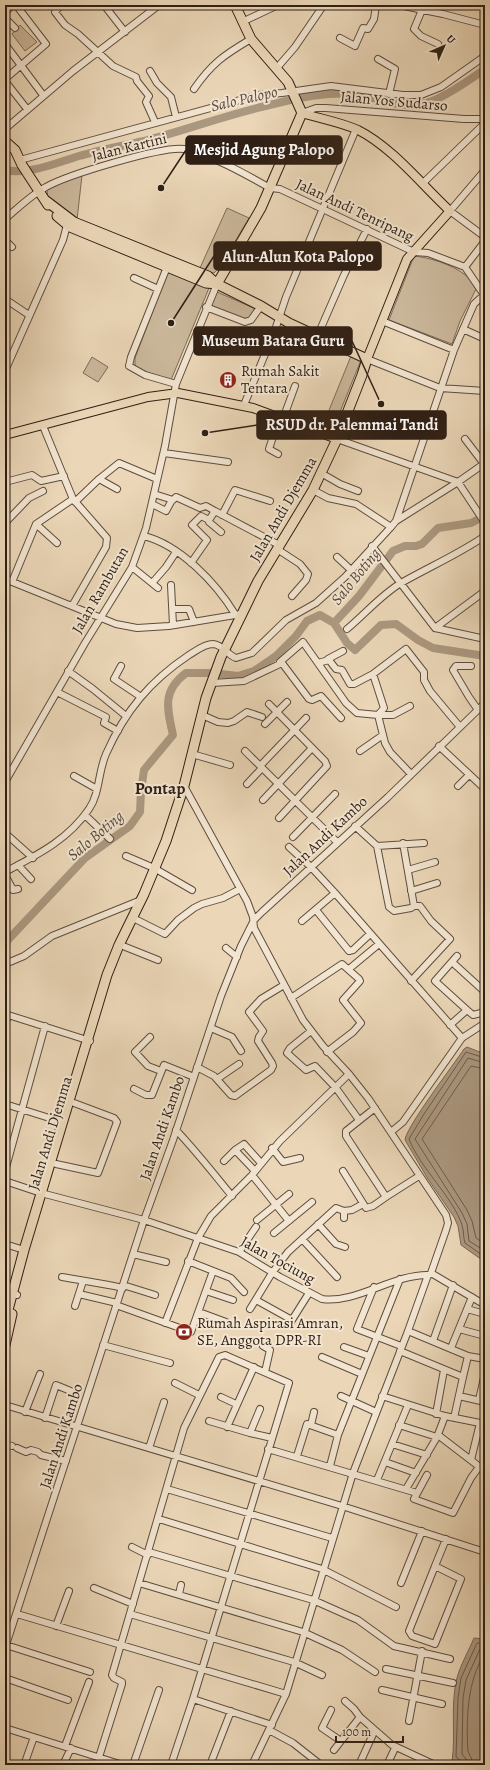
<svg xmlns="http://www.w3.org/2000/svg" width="490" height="1770" viewBox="0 0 490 1770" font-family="Alegreya,serif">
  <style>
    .green { fill: #cbb89c; stroke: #7d6c58 }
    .water { fill: #ab9880; stroke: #796855 }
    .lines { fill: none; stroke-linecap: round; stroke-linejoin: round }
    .shore { stroke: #6d5c4a; stroke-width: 1 }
    .river { stroke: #ab9880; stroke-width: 8 }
    .minor-casing { stroke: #5e4d3d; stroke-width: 8 }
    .major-casing { stroke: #2f1f14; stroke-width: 10 }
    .highway-casing { stroke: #2f1f14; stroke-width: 11 }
    .minor { stroke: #f2e5d1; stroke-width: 6 }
    .major { stroke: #ebd7b8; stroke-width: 8 }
    .highway { stroke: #ebd7b8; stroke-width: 9 }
    .labels { text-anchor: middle; stroke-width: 4; stroke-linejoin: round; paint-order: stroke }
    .street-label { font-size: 15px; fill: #2f1f14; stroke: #f2e5d1 }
    .poi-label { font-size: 15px; fill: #2f1f14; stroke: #f2e5d1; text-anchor: start }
    .water-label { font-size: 16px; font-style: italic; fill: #5a493a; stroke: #f2e5d1 }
    .quarter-label { font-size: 17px; font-weight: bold; fill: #2f1f14; stroke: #f2e5d1 }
    .leader { fill: none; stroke: #2f1f14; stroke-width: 1.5 }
    .callout-dot { fill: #2f1f14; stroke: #f2e5d1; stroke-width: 1.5 }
    .callout { fill: #2f1f14; stroke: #2f1f14; stroke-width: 1.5 }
    .callout-label { font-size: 16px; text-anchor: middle; font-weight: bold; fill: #fff }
  </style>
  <rect width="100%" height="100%" fill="#ebd7b8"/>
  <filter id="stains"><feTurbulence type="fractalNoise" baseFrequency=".005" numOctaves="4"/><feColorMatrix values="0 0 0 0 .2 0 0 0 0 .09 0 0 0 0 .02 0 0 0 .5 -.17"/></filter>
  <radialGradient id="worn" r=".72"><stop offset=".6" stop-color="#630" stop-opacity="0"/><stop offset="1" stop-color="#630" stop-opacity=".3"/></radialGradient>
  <path class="green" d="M20,25L37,42L25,51L12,34Z
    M82,175L77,220L48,199L47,190L53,185Z
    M227,208L249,218L220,267L214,273L209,272L200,268Z
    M414,256C428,257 453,265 464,274C469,277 473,284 476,289L460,321L452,344L389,320Z
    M168,271L209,288L171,380L135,368V358Z
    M217,292L256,309L252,317L246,320L211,306Z
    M351,356L361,360L331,434L321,430Z
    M92,357L108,367L98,382L83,373Z"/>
  <path class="water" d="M467,1047L485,1054V1262L461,1245L458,1226L454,1217L428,1179L405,1140C406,1127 454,1064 464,1049Z
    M474,1638L485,1639V1765H465L452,1762C456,1734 450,1705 457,1678C460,1666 469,1650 474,1638Z"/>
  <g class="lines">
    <path class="shore" d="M485,1058L466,1052L424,1114L409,1139C420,1168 453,1197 462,1225C464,1231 463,1237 465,1243L485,1257
      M485,1063L468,1058L415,1139L462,1213L467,1224L469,1241L485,1251
      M485,1069L471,1066L422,1139L467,1210L472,1221L476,1238L485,1244
      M462,1765L461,1761L456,1757L458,1698L461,1678L477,1643H485
      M467,1765L466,1759L462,1754L463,1698L466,1680L480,1649L485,1648
      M473,1765C473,1759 469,1755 468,1751C466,1721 467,1679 485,1654"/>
    <path class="river" d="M5,170C29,175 56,163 79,156C100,150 122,146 144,141C189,129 232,113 278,103C302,97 328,92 353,94C378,97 394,108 422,104C438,102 471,79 485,69
      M334,623L359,596L393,551L405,546H416L422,544L438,528L471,523L485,516
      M5,943L85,858L130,826L140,812L141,791L144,770L173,735C167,708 162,691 186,673H212L238,676L254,671L276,656L296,636L307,621L320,615L334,623L347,643L355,650L381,625L396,624L418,640L433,648L485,656"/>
    <g class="minor-casing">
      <path id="minor" d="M61,5L55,12L65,25L78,34L113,66L136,77L137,81L149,96L146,102L155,122
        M104,5L125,32
        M399,5L443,14L485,25
        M422,10L414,29L421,36L438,44
        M5,12L13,5
        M5,18L15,28
        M242,22L278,5
        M340,38L355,46L363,28L368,29L374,19L376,5
        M5,44L43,95
        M378,59L395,69L389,94
        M276,69L295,47L323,6
        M150,71L157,83L171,97L176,117
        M5,79L46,44L16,5
        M5,81L27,109
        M194,89C212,63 224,55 251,39
        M302,113L316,108H326L464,119H485
        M5,129L73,71L159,5
        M20,160L258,95L282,93L331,86L403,95H421L441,87L485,56
        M485,170L450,211L485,237
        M422,184L485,123
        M5,219C18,208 31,195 46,187C67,175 162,146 184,149C210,154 247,175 270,188L280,189L414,252L428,253L465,267L484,295
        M5,240L12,247
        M167,267L131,357L129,366L145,375L176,384
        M465,267L485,241
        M134,278L158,289
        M5,299L29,315
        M206,307L245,322L251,320L261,306
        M382,321L454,350
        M463,329L485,339
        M317,337L344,275L367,229
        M367,359L440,388L485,391
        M5,371L63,240L67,225
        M244,405L275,330L286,297L356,129
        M283,419L295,386
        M43,426L73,499L107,538L106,547L72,606
        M337,439L458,482L485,523
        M465,439L484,464
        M164,453L228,462
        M278,454L269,449L279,418
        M321,473L340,484L358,491
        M5,482L32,475L41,481L64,476
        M117,489L99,479L119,463L157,479
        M313,490L328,498L356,504L391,527
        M154,494L173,500L176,497L200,508L206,506L215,511
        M75,502L99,479
        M152,504L166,511L172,500
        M222,515L235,490L270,501
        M396,521L458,482L485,463
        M5,523L29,498L43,491
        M36,524L57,543
        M221,532L209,522V520L215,511L279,545
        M144,536C180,545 216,583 235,614
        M372,546L435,628L485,639
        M277,549L300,564L308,574L306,580L292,596
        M337,557L351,570
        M191,563L207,540L192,525L201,516L209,520
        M132,567L158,588
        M5,579L116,624L137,628L169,626L241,614
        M12,582L36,524L73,499
        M153,582L166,567L176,552
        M171,585L173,625
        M173,609H189L194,622
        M435,628L485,591
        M347,629C365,614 381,595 401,583C429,567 459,554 485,536
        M328,659L343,651
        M280,662L303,642L346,703L357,713L378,715L385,743L390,752L410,773
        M318,663L329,660L336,669L342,670L350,684H354L373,674L406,649L424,672V680L430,691L460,727
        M121,666L114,679L141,697
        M471,666H456L453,670L469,697L478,710
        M68,671L93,689L126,716
        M373,674L384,708L378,715H393L410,706
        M212,683L244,681L282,663L309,699L312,700L321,696L341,718
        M57,692L106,717L104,723L118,731
        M269,704L325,761L327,766L279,818
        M202,715L218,722L228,723L234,721L247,712L262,717
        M265,724L287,702
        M439,746L485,789
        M245,751L337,842
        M360,751L383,735
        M192,754L230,765
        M260,766L306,718
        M74,776L97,789
        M5,782L85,643L132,567L146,528L165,446L176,384L217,284
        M247,784L262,768
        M458,786L469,775
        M263,800L312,748
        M85,815L110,839
        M355,826L377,846L389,907L394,911L411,908L414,906L403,843
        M5,833L33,858
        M293,837L335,794
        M377,846L424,843
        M289,847L311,867L335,893L462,1038L403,1122L391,1132
        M126,856L154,868L192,890
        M18,865L31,879
        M408,870L435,862
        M5,872C37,855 68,840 89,809C100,793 98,772 106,754C125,711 150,681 189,655C196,651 204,644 213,644C224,645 227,655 236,658L252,653L286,620L316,603L345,577L391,527L396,521L454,350L474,304L485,294
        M5,875L13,890L18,889
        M411,891L437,883
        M316,910L349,951L353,950L370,934
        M133,918L165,934L178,920L194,908L202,904L223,898L240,889
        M302,921L335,893
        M123,946L158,960
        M226,948L237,957
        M452,962L485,992
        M5,964L24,956L52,936L141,900
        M349,969L379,944
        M411,981L450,939L431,921L420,906H414
        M291,998L342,964L359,979L360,981L343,1000L361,1023L353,1032L327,1052
        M467,1010L473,1015L485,1012
        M5,1014L90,1041
        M5,1025L8,1015
        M450,1025L467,1010L435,981L457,956
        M211,1028L232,1037L241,1051
        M311,1031L290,1048L287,1053L306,1070L315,1066L336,1088L359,1120
        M150,1037L135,1052L148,1066L161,1071
        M462,1038L485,1023
        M197,1067L214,1076L231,1095L235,1096L271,1070L273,1066L272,1063L258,1041L259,1037L263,1031L249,1012L261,999L284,985
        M217,1079L239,1064
        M134,1089L146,1095H152L164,1065L194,1077
        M5,1104L62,1122
        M375,1108L346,1131V1136L386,1197L419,1176
        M176,1130C196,1151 213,1173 232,1196
        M272,1148L283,1162L300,1158
        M235,1150L244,1144L261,1163
        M224,1161L235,1150L255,1171
        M56,1164L98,1173L117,1122L114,1118L74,1103
        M5,1171L45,1026
        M343,1171L366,1208L373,1206L386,1197
        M252,1175L289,1221
        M5,1181L41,1193L144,1220L239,1252L280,1277L322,1299C356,1304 393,1274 429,1275L431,1273L446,1230L448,1223L446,1215L368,1098L349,1074L323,1046L303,1020L254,928L253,917L247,901L184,786
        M344,1211L352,1210L363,1204
        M257,1220L289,1194
        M318,1224L336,1244L345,1247
        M274,1233L312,1202
        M302,1239L337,1277
        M5,1244L24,1250
        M239,1252L256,1227
        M133,1254L166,1262
        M188,1261L231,1278L244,1292
        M431,1273L485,1305
        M62,1277C83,1281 102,1283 123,1288
        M123,1285L155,1295
        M374,1287L357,1329L401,1346
        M206,1291L233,1300
        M5,1292L17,1295
        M79,1294L117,1303
        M256,1300L292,1320L309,1293
        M116,1305L191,1332L213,1271
        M75,1306L83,1281
        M250,1309L272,1273L288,1252L336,1208L344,1211V1218
        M467,1309L485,1314
        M199,1312L226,1322
        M165,1323L198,1238L211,1216L252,1175L280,1141L349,1074
        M459,1329L485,1336
        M408,1331L468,1356L485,1359
        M433,1341L453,1285
        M103,1345L170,1363
        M263,1346L270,1350L265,1372
        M344,1347L369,1356
        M451,1348L472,1297
        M400,1351L463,1377L454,1418
        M322,1357L362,1374
        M463,1377L468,1356
        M175,1383L199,1395
        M341,1396L376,1412
        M382,1396L445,1416L485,1424
        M459,1396L485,1402
        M221,1397L236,1404
        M479,1400L485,1373
        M5,1405L342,1506L485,1552
        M25,1412L40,1374
        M436,1414L444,1370
        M45,1418L56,1385L73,1392
        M209,1421L250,1433L260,1409
        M311,1425L314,1412
        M399,1425L437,1437
        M227,1427L254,1367
        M250,1433L272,1438
        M438,1435L485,1471
        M5,1444L12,1446
        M392,1444L427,1455
        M17,1448L26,1452L31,1450L38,1452L41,1455L66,1461
        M149,1448L164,1402
        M268,1449L417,1493
        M297,1456L307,1424L338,1435
        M471,1460L480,1423
        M385,1462L416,1473
        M330,1466L338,1435L400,1279
        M427,1475L414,1499L453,1513L471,1478L479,1467
        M377,1480L408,1405
        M167,1489L332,1538
        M406,1489L437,1437L445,1416
        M159,1519L322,1569L396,1607
        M132,1547L148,1555
        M149,1552L313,1600L358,1620L394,1646L450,1659
        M435,1566L461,1579L435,1644L412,1636L409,1631Z
        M435,1566L446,1539
        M139,1583L303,1632L342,1650L375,1672
        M401,1583L422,1531
        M94,1588L133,1604
        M179,1594L181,1585
        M17,1614L286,1694
        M130,1614L294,1662L322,1675
        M56,1626L69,1591
        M6,1645L90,1672
        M5,1648L144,1220L173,1140L221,996L241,946L254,920L262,912L388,797L485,703
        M386,1669L453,1683
        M5,1678L68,1700
        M382,1690L442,1704
        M193,1699L272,1725
        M345,1701L354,1709L360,1717
        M331,1710L322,1728L341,1741L360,1717L392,1745L435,1765
        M409,1721L422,1651
        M5,1728L123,1765
        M269,1730L293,1743L321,1765
        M65,1746L89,1682
        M334,1750L341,1741
        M99,1757L122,1684V1682L114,1678L112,1675L184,1428L219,1357L225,1355L289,1383L193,1699L171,1765
        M24,1765L34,1737
        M63,1765L71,1748
        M133,1765L159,1690
        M210,1765L231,1711
        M252,1765L286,1694L353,1473L408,1331L428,1275
        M359,1765L374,1732
        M387,1765L395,1748"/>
    </g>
    <g class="major-casing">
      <path id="major" d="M302,113C321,119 340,122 358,130C392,147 422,185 450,211L407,259L367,359
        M5,435L148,397L178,393L253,408L337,439"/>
    </g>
    <g class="highway-casing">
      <path id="highway" d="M5,141L15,150L22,165L48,205
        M57,216L70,227L206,283L217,284
        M217,284L261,208L302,113L288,82L251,39L235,5
        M5,1321L24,1250L107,975L119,945L144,894L166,841L184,786L206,698L221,657L258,581L313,490L337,439L362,375L367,359L289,323L261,306L217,284L208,276L74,222L45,200
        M5,1345L12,1314"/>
    </g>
    <use href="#minor" class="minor"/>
    <use href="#major" class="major"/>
    <use href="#highway" class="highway"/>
  </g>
  <defs>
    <g id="building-disc" transform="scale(0.9)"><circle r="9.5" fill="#8f2418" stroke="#f2e5d1"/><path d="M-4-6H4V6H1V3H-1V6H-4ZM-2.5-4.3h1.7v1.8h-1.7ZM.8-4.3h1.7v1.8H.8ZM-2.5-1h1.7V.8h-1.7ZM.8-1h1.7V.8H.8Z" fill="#fff"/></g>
    <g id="bank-disc" transform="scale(0.9)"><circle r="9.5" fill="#8f2418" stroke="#f2e5d1"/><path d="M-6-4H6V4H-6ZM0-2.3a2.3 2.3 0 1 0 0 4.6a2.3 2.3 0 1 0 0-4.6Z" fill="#fff"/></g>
  </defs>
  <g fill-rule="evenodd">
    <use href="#building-disc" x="228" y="380"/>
    <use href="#bank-disc" x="184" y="1332"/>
  </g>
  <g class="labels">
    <g class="street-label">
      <text transform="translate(394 101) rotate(5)" y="5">Jalan Yos Sudarso</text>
      <text transform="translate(129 147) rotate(-14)" y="5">Jalan Kartini</text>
      <text transform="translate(355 210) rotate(25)" y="5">Jalan Andi Tenripang</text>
      <text transform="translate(283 509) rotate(-60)" y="5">Jalan Andi Djemma</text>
      <text transform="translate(100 590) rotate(-60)" y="5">Jalan Rambutan</text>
      <text transform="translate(325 836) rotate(-43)" y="5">Jalan Andi Kambo</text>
      <text transform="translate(162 1128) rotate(-71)" y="5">Jalan Andi Kambo</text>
      <text transform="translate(50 1133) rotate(-73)" y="5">Jalan Andi Djemma</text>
      <text transform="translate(278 1260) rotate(29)" y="5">Jalan Tociung</text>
      <text transform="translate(61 1436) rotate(-72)" y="5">Jalan Andi Kambo</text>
    </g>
    <g class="poi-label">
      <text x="241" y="376">Rumah Sakit<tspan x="241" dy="17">Tentara</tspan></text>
      <text x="197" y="1328">Rumah Aspirasi Amran,<tspan x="197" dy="17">SE, Anggota DPR-RI</tspan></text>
    </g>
    <g class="water-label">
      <text transform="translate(244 98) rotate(-13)" y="6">Salo Palopo</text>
      <text transform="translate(355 576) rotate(-51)" y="6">Salo Boting</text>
      <text transform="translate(95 835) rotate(-40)" y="6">Salo Boting</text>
    </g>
    <g class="quarter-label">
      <text x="160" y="794">Pontap</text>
    </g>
  </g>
  <path class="leader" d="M161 188L186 150M171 323L214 256M381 404L352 341M205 433L257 425"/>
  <g class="callout-dot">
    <circle cx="161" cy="188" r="4"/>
    <circle cx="171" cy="323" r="4"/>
    <circle cx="381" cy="404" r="4"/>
    <circle cx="205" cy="433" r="4"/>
  </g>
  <g class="callout">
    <rect x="186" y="136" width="156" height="28" rx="4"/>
    <rect x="214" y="242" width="167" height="28" rx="4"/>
    <rect x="194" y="327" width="158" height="28" rx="4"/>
    <rect x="257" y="411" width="189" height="28" rx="4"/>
  </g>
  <g class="callout-label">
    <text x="264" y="155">Mesjid Agung Palopo</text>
    <text x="298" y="262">Alun-Alun Kota Palopo</text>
    <text x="273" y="346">Museum Batara Guru</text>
    <text x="352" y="430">RSUD dr. Palemmai Tandi</text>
  </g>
  <rect width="490" height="1770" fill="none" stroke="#ebd7b8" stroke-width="20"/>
  <rect x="6" y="6" width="478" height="1758" fill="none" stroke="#2f1f14" stroke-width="2"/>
  <rect x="10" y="10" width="470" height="1750" fill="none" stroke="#2f1f14"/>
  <g transform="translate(444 46) rotate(45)" stroke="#f2e5d1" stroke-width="3" paint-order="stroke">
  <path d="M0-3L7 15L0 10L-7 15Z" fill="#2f1f14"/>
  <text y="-6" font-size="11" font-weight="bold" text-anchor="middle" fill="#2f1f14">U</text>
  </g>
  <path d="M336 1736v6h67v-6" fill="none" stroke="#2f1f14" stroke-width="2"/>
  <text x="342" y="1736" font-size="12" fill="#2f1f14" stroke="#f2e5d1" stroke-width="3" paint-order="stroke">100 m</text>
  <rect width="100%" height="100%" filter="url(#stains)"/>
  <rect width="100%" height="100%" fill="url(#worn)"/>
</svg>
